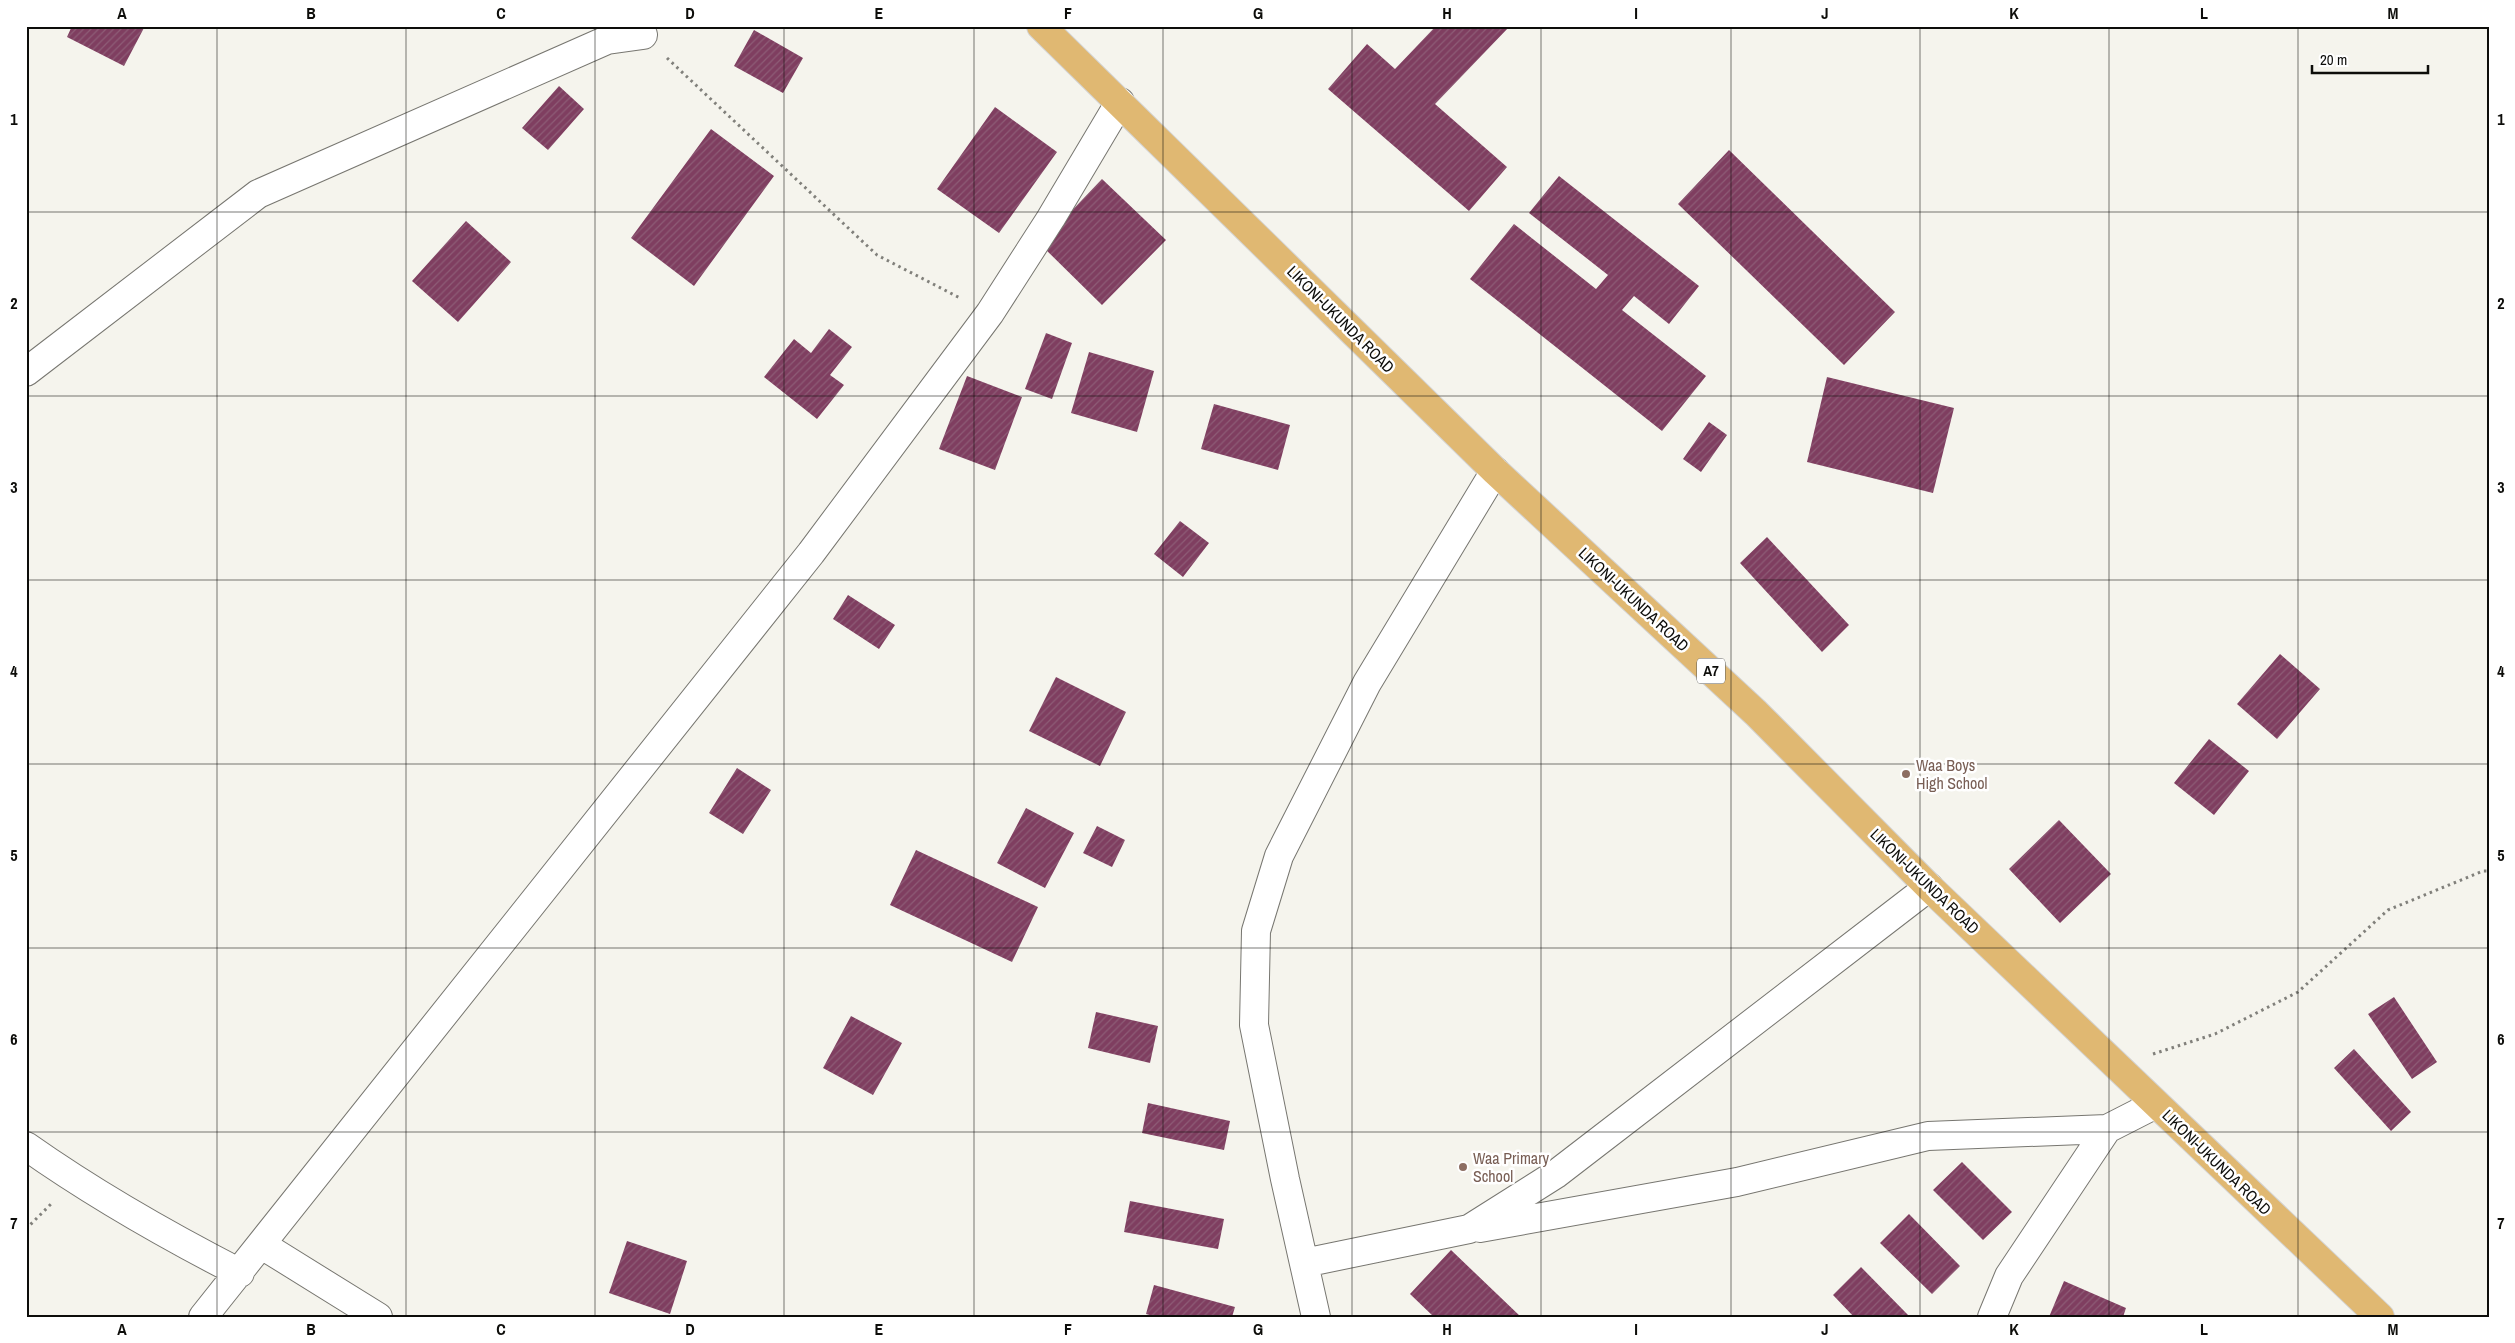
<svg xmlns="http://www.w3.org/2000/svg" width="2515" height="1343" viewBox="0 0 2515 1343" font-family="'Archivo Narrow',sans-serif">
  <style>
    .building { fill: url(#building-hatch) }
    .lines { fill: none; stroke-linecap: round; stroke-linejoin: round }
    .minor-casing { stroke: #777670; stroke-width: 30 }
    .trunk-casing { stroke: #d3d3d3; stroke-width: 30 }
    .path { stroke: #81807b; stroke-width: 3; stroke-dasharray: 2.5 4; stroke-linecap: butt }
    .minor { stroke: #fff; stroke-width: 28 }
    .trunk { stroke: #e0b872; stroke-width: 28 }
    .grid { fill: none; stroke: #0d0d0a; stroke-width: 1; stroke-opacity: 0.55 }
    .education-dot { fill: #8d6e63; stroke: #fff; stroke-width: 2 }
    .labels { text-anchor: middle; stroke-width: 5; stroke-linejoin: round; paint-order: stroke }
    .shield { fill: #fff; stroke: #565654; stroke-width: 1 }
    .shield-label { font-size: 15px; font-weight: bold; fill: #0d0d0a }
    .street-label { font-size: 16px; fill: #0d0d0a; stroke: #fff }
    .education-label { font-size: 16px; fill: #785e54; stroke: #fff; text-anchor: start }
    .neatline { fill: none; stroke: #0d0d0a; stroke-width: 2 }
    .grid-label { font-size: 16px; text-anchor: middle; font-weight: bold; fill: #0d0d0a }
  </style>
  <defs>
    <pattern id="building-hatch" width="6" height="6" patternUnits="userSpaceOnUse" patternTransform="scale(1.25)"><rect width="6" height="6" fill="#7f3e60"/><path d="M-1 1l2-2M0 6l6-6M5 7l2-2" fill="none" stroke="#8d5c76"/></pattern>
  </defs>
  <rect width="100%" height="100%" fill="#f5f4ed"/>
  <path class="building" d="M72,26H145L124,66L67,37Z
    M1436,26H1510L1435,104L1507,167L1469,211L1328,89L1367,44L1395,69Z
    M754,30L803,58L783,93L734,66Z
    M559,86L584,109L548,150L522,128Z
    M995,107L1057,152L999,233L937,189Z
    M711,129L774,176L694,286L631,238Z
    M1729,150L1895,312L1844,365L1678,204Z
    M1559,176L1699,286L1669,324L1634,296L1622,310L1706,376L1662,431L1470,279L1514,224L1596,289L1608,275L1529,213Z
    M1102,179L1166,240L1102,305L1040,244Z
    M466,221L511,262L458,322L412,281Z
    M829,329L852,347L830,375L844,385L817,419L764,377L794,339L811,353Z
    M1046,333L1072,343L1052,399L1025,389Z
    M1089,352L1154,371L1137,432L1071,413Z
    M967,376L1022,397L995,470L939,449Z
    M1827,377L1954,408L1933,493L1807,462Z
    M1214,404L1290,425L1278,470L1201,449Z
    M1709,422L1727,435L1701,472L1683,459Z
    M1180,521L1209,543L1183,577L1154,554Z
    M1767,537L1849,625L1822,652L1740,563Z
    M848,595L895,625L879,649L833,619Z
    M2280,654L2320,689L2277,739L2237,704Z
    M1056,677L1126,712L1100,766L1029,731Z
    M2209,739L2249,771L2214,815L2174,783Z
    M737,768L771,790L743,834L709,813Z
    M1026,808L1074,833L1045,888L997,863Z
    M2059,820L2111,874L2060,923L2009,869Z
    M1097,826L1125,840L1112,867L1083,853Z
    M916,850L1038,907L1012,962L890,905Z
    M2394,997L2437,1062L2412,1079L2368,1014Z
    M1096,1012L1158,1026L1150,1063L1088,1048Z
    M851,1016L902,1043L873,1095L823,1068Z
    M2354,1049L2411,1112L2391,1131L2334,1068Z
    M1148,1103L1230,1121L1224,1150L1142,1133Z
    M1962,1162L2012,1212L1983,1240L1933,1190Z
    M1130,1201L1224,1219L1218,1249L1124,1232Z
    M1909,1214L1960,1266L1932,1294L1880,1243Z
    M627,1241L687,1261L670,1314L609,1293Z
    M1451,1250L1521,1317H1434L1410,1294Z
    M1861,1267L1908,1315L1906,1317H1854L1833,1295Z
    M2064,1281L2126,1308L2123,1317H2049Z
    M1154,1285L1235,1307L1232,1317H1157L1146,1314Z"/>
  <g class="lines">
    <g class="minor-casing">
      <path id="minor" d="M26,372L258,194L607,40L643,35
        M26,1146C94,1194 166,1235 240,1273
        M1480,1228L1737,1182L1928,1136L2107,1129L2156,1104
        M262,1245L378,1317
        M1304,1263L1469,1229L1556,1174L1929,887
        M203,1317L811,553L990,313L1051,218L1120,102
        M1316,1317L1285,1179L1254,1025L1256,931L1279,856L1367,683L1495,471
        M1992,1317L2009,1276L2107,1129"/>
    </g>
    <g class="trunk-casing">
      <path id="trunk" d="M1041,26L1495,471L1756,713L1929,887L2380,1317"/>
    </g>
    <path class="path" d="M667,58L877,255L960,298
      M2153,1054L2215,1034L2298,992L2388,910L2483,871H2489
      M26,1229L51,1204"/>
    <use href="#minor" class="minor"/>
    <use href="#trunk" class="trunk"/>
  </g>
  <path class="grid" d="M217,26V1317M406,26V1317M595,26V1317M784,26V1317M974,26V1317M1163,26V1317M1352,26V1317M1541,26V1317M1731,26V1317M1920,26V1317M2109,26V1317M2298,26V1317M26,212H2489M26,396H2489M26,580H2489M26,764H2489M26,948H2489M26,1132H2489"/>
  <g class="education-dot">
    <circle cx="1906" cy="774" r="5"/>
    <circle cx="1463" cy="1167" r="5"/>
  </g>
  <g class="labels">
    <rect class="shield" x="1697" y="658.5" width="28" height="25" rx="4"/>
    <g class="shield-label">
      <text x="1711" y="676">A7</text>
    </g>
    <g class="street-label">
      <text transform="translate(1341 319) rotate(45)" y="6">LIKONI-UKUNDA ROAD</text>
      <text transform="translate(1634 599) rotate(43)" y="6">LIKONI-UKUNDA ROAD</text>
      <text transform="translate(1925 881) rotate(44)" y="6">LIKONI-UKUNDA ROAD</text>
      <text transform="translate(2217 1162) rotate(44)" y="6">LIKONI-UKUNDA ROAD</text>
    </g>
    <g class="education-label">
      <text x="1916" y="771">Waa Boys<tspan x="1916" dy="18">High School</tspan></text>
      <text x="1473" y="1164">Waa Primary<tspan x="1473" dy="18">School</tspan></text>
    </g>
  </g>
  <rect width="2515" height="1343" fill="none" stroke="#ffffff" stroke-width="55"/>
  <path d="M2312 65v8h116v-8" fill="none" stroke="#0d0d0a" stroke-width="2.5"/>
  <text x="2320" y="65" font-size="15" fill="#0d0d0a" stroke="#ffffff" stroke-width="4" paint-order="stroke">20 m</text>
  <rect x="28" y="28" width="2460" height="1288" class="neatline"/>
  <g class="grid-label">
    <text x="122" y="19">A</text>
    <text x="311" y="19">B</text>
    <text x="501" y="19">C</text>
    <text x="690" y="19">D</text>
    <text x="879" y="19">E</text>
    <text x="1068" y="19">F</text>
    <text x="1258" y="19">G</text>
    <text x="1447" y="19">H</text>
    <text x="1636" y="19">I</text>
    <text x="1825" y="19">J</text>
    <text x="2014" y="19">K</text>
    <text x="2204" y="19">L</text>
    <text x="2393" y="19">M</text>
    <text x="14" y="125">1</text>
    <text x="2501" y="125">1</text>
    <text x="14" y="309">2</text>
    <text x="2501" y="309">2</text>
    <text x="14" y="493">3</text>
    <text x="2501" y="493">3</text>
    <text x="14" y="677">4</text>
    <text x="2501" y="677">4</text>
    <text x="14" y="861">5</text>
    <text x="2501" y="861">5</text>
    <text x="14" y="1045">6</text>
    <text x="2501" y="1045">6</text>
    <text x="14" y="1229">7</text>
    <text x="2501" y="1229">7</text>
    <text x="122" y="1335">A</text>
    <text x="311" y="1335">B</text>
    <text x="501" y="1335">C</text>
    <text x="690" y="1335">D</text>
    <text x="879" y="1335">E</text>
    <text x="1068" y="1335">F</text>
    <text x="1258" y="1335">G</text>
    <text x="1447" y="1335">H</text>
    <text x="1636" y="1335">I</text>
    <text x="1825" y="1335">J</text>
    <text x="2014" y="1335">K</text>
    <text x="2204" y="1335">L</text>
    <text x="2393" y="1335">M</text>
  </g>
</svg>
